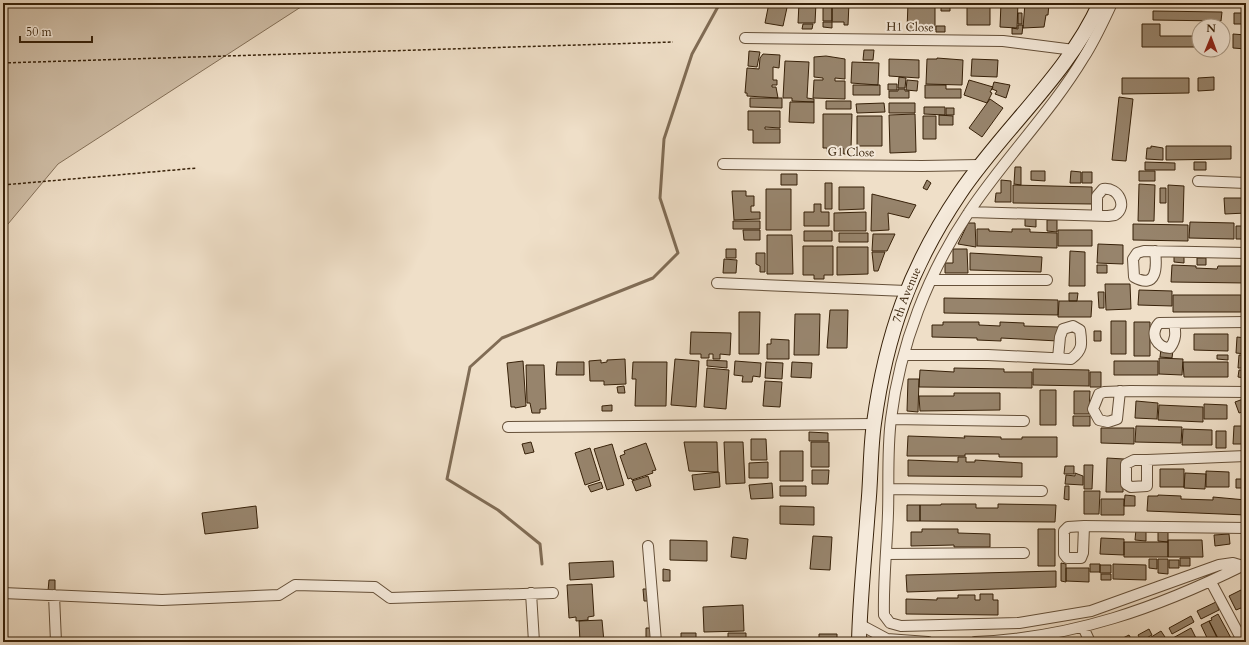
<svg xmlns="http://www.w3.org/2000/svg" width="1249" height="645" viewBox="0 0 1249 645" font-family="Cardo,serif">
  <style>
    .green { fill: #d0bfa8; stroke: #847058 }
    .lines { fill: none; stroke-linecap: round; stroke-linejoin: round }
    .stream { stroke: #806c55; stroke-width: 3 }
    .building { fill: #97846c; stroke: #372109 }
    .minor-casing { stroke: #655039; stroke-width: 12 }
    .secondary-casing { stroke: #372109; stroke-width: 16 }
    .path { stroke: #372109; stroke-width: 1.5; stroke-dasharray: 3 2; stroke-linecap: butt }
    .minor { stroke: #f5eadb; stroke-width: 10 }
    .secondary { stroke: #f5eadb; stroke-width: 14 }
    .labels { text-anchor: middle; stroke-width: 4; stroke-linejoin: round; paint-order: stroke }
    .street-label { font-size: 12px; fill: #372109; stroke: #f5eadb }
  </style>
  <rect width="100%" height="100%" fill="#efdfc8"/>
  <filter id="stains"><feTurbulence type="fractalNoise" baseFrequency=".005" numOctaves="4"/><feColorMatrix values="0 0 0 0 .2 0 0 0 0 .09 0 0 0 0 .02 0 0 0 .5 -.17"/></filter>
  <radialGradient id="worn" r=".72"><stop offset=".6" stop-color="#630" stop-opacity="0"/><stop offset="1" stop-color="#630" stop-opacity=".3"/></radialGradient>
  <path class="green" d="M3,3H307L58,164L3,230Z"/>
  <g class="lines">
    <path class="stream" d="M542,564L540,544L498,510L447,479L470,367L502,338L653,278L678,253L660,198L664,139L692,54L720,3"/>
  </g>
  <path class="building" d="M769,3H788L783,26L765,23Z
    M799,3H816L815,23H798Z
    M842,3H849L848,25H844V22H832V5H842Z
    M908,3H935V30H907Z
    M967,3H990V25H967Z
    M1001,3H1018L1017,28L1000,27Z
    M1025,3H1049L1048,15H1046L1044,27L1023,28Z
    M941,4H950V11H941Z
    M823,5H832V21H823Z
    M1153,11L1222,12L1221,21L1153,20Z
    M1018,13H1022V24H1018Z
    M1234,13H1246V24H1234Z
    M823,22H832V28L823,27Z
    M803,24H813L812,29H802Z
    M1142,24H1160V36H1199V47H1142Z
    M1018,25H1023L1022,34H1012V28L1018,29Z
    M936,26H945V32H936Z
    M1233,34L1246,35V49L1233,48Z
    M864,50H874L873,60H863Z
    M749,51L760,52L757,67L748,66Z
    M763,54L780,55L779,68L773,67V80H777V85H772V87H776L778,98L747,96V93H745L747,68L759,69L760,58Z
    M826,56L845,59V79L835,78V81H845V99L813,98L814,80H823V78L814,77V57Z
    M937,58L963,60L962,85L926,84L927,59H937Z
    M889,59L919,60V78L889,76Z
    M972,59L998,60L997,77L971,76Z
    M785,61L809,62L807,98L814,99V102L792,101V98H783Z
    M852,62L879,63L878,85L851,83Z
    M899,77L906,78L905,88H898Z
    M1214,77V90L1198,91V78Z
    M1122,78H1189V93L1122,94Z
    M907,80L918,81L917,91L906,90Z
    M969,80L993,87L990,92L992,93L987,103L964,95Z
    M994,82L1010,85L1006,98L995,94L997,91L992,89Z
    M888,84H897V90H888Z
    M853,85H880V95H853Z
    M925,85H946V89H961V98H925Z
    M898,89H905V91H909V98H889V91H898Z
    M1119,97L1133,99L1126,161L1112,160Z
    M750,98H782V108L750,107Z
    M990,99L1003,108L982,137L969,128Z
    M826,101H851V109H826Z
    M790,102H814V123L789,122Z
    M884,103L885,112L857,113L856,104Z
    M889,103H915V113H889Z
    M924,107H945V115L924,114Z
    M946,108H954V115H946Z
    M748,111H780V128L765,127V129H780V143H753V130H748Z
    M823,114H852L851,149H849V154H843V148H834V152H827V148H823Z
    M915,114L916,152L890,153L889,115Z
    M939,115L953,116V125H939Z
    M857,116H882V146H857Z
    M923,116H936V139H923Z
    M1151,146L1163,148V160L1146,159L1147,148H1151Z
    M1166,146H1231V159L1166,160Z
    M1145,162L1175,163V170H1145Z
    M1194,162H1206V170H1194Z
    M1015,167H1021V185L1014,184Z
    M1031,171H1045V181L1031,180Z
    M1071,171L1081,172V183H1070Z
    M1139,171H1155V181H1139Z
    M1082,172H1092V183H1082Z
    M781,174H797V185H781Z
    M927,180L931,183L927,190L923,188Z
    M1001,180L1011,181V202H995L996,193H1001Z
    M825,183H832V209H825Z
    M1139,184L1155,185L1154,221H1138Z
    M1013,185L1092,187V204L1013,203Z
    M1168,185L1184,186L1183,222H1168Z
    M839,187H864V209L839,210Z
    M1160,188H1166V203H1160Z
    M766,189H791V230H766Z
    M732,191H746V196H754V206H751V212H760V219L734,220Z
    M872,194L916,205L909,218L888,213L889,230L871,231Z
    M1224,198H1246V213L1225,214Z
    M814,204H821V212H829V226H804V212H814Z
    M866,212V231H834V213Z
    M1025,218H1036V227L1025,226Z
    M1047,220H1057V232L1047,231Z
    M733,221H760V229H733Z
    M1190,222L1234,223V239L1189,238Z
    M968,223H975L976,247L958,244Z
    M1133,224L1188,225V241L1133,240Z
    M1236,226H1246V239H1236Z
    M977,229H989V231L1012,232V229H1030V232L1057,233V248L977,246Z
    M743,230H760V240H744Z
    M1058,230H1092V246H1058Z
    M804,231H832V241H804Z
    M839,233H868V242H839Z
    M873,234H895L887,251H872Z
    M767,235H792L793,274H767Z
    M1098,244L1123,245V264L1097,263Z
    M803,246H833V275H824V279H814V275H803Z
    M837,247H868V274L837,275Z
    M726,249H736V258H726Z
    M953,249H967L968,273H945V263H953Z
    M1070,251L1085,252V286H1069Z
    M872,252H885L878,271H874Z
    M756,253H765V272H760V266L756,264Z
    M970,253L1042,257L1041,272L970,270Z
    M1174,255L1184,256V263L1174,262Z
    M1197,258H1206V265H1197Z
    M724,259L737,260L736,273H723Z
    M1097,265H1107V273H1097Z
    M1172,265L1196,266V268L1217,269L1218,266H1246V283L1171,282Z
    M1105,284H1130L1131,309L1106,310Z
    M1139,290L1172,291V306L1138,305Z
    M1098,292H1104V308H1099Z
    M1069,293H1078L1077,301H1069Z
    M1173,295H1241V312H1173Z
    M944,298L1058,300V315L944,313Z
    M1059,301H1092L1091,317H1058Z
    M830,310H848L847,348H827Z
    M739,312H760L759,354H739Z
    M795,314H820L819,355H794Z
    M1111,321H1126V354H1111Z
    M943,322H979V325L1000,326V322L1024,323V326L1058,327V341L1001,338V341L977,340V338L932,337V325H943Z
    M1134,322H1150V356H1134Z
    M1094,331H1101V341H1094Z
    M691,332L731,333L730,355L720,354V359H713V354H709V358H701V354H690Z
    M1194,334H1228V351L1194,350Z
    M1237,337L1246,338V354L1236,353Z
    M771,339L789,340V359H767V344H771Z
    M1161,349L1173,350L1172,358L1160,357Z
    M1217,355H1228V360L1217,359Z
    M1239,355H1246V368H1238Z
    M1159,358L1183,359L1182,375L1159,374Z
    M625,359L626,384L604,385V381H590L589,361L601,360V363L607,362V360Z
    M675,359L699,361L696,407L671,405Z
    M707,360L727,361V368L707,366Z
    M523,361L526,406L515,408V407H511L507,363Z
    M735,361L761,363L760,377L753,376L752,382H742L743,376L734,375Z
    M1114,361H1158V375H1114Z
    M557,362H584V375H556Z
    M633,362H667L666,406H635L636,379H632Z
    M766,362L783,363L782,379L765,378Z
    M792,362L812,363L811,378L791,377Z
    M1183,362H1228V377H1184Z
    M526,365H544L546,409H540V413H532L530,403H527Z
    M707,368L729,370L726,409L704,407Z
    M954,368L1004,369V372H1032V388L919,387L920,370L954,372Z
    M1033,369L1089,370V386L1033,385Z
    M1239,370H1245L1244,378L1238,377Z
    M1090,372H1101V387H1090Z
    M908,379H919L918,412L907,411Z
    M765,381L782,382L780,407L763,406Z
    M624,386L625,393H618L617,387Z
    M1040,390H1056V425H1040Z
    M1074,391H1090L1089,414H1074Z
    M954,393H1000V410L920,411L919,396H954Z
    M1246,398V411L1239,413L1235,402Z
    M1136,401L1158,403L1157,419L1135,418Z
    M1204,404L1227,405V419H1204Z
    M612,405V411H602V406Z
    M1159,405L1203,407V422L1158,420Z
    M1073,416H1090V426H1073Z
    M1136,426L1182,427L1181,443L1135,442Z
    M1234,426H1246V444H1233Z
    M1101,428H1134V444L1101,443Z
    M1183,429L1212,430V445H1182Z
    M1216,431H1226V448H1216Z
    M809,432L828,433V441H809Z
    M908,436L965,438L964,436L1001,437V439H1022V437H1057V457H999V454H965V456H907Z
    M751,439H766L767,460H751Z
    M531,442L534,452L525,454L522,444Z
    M684,442H717L718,472L689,471Z
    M724,442H743L745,483L726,484Z
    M811,442H829V467H811Z
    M646,443L656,470L652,471L653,473L632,480L631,478L628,479L620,456L625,454L624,451Z
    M612,444L624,485L607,490L594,449Z
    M590,448L600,480L585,485L575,453Z
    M780,451H803V481H780Z
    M958,457H966V462H975V460L1022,463V477L908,476V460L958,462Z
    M1107,458L1124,459L1123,492H1106Z
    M768,462V478H749V463Z
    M1084,465H1093L1092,489H1084Z
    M1065,466H1074V474H1064Z
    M1160,469H1184V487H1160Z
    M812,470H829L828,484H812Z
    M1206,471L1229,472V487H1206Z
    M719,472L720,487L694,490L692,475Z
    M1075,473L1083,476V485L1065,484L1066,475L1075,476Z
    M1185,473L1206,474L1205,489L1184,488Z
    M648,476L651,486L636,491L632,481Z
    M1236,479H1244V488H1236Z
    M601,482L603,488L591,492L588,486Z
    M772,483L773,498L751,499L749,485Z
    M780,486H806V496H780Z
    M1065,486H1069V500L1064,499Z
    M1084,491H1100L1099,514H1084Z
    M1125,495L1135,496V506H1124Z
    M1158,495L1181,496V499L1213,500V497L1246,500V515L1147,511L1148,496H1158Z
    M1101,499H1124V515H1101Z
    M941,504H976V508H998V504L1056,505L1055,522L920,521V505H941Z
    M907,505H920V521H907Z
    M256,506L258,528L205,534L202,513Z
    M780,506L814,507V525L780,524Z
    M922,529H958V533L990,534V547H954V545L911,546V532H922Z
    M1038,529H1055V566H1038Z
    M1136,529H1146V541L1135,540Z
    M1158,530H1168V542L1158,541Z
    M1229,534L1230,544L1215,546L1214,535Z
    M813,536L832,537L830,570L810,569Z
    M733,537L748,539L746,559L731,557Z
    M1101,538L1124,539V555L1100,554Z
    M670,540L707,541V561L670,560Z
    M1168,540H1202L1203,557H1168Z
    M1124,542H1168V557H1124Z
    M1180,558H1190V566H1180Z
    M1149,559H1157V569L1149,568Z
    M1158,559H1168V574L1158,573Z
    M1169,560H1179V568H1169Z
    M613,561L614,577L570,580L569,563Z
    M1061,563L1066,564V582L1061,581Z
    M1090,564H1100V572H1090Z
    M1113,564L1146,565V580L1113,579Z
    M1100,565H1111V573H1100Z
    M1066,568H1089V582L1066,581Z
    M663,569L670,570V581H663Z
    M1056,571V587L907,592L906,575Z
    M1101,574H1111V580H1101Z
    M49,580H55V591H48Z
    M592,584L594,616L588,617V620L576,621V617L569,618L567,585Z
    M643,589H649L650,601H644Z
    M1241,590L1246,599V606L1236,610L1229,596Z
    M980,594H993V600H998V615L906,614V599L937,600V598H958V595H975V600H980Z
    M1216,602L1219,610L1201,619L1197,611Z
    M743,605L744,631L704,632L703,607Z
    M1218,614L1231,638L1228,640L1229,642H1220L1209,621L1212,620L1211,618Z
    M1191,616L1194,622L1172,634L1169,628Z
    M602,620L604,642H580L579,621Z
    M1209,621L1219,642H1209L1201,625Z
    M646,628H653V638H646Z
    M1191,628L1198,642H1175L1173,638Z
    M1149,629L1152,635L1141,641L1138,635Z
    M1161,631L1165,637L1156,642H1143Z
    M681,633H696V642H681Z
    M728,633H746V642H728Z
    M819,634H837V642H819Z
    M1129,635L1133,642H1120L1119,640Z"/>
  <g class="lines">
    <g class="minor-casing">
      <path id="minor" d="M1112,3C1103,22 1095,40 1084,57C1051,112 1005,158 969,212C928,273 900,345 891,419C887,450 889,482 888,513C887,547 883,581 884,615L890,623L901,626L1019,623L1091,611L1219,565L1233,563L1243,566
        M745,38L1003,41L1074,50
        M723,164L922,166L979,165
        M1198,181L1246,183
        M969,212L1108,216L1115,215C1128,207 1119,187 1103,189L1097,196V215
        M1155,251C1157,267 1157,290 1134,277L1133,259L1137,253L1144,251L1246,253
        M931,280H1047
        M717,283L906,291
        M1174,323C1176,333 1176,340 1170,348C1157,348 1149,334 1159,323L1246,322
        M904,355H988L1071,359C1083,350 1082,344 1080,330L1073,326L1063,329L1060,337L1058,358
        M1120,391L1117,419L1108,422L1099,420L1093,409L1099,394L1104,392L1130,391L1246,392
        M891,419L1024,421
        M508,427L874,424
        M1134,460H1147V486L1131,487L1126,484V464Z
        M1147,460L1246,456
        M889,489L1042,491
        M1084,526L1246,528
        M1084,526L1083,553L1081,558H1067L1064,554V531L1068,527Z
        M648,546L656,642
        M886,554L1024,553
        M1211,582L1243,642
        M3,593L162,600L279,595L295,585L375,587L390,598L553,593
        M531,593L534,642
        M54,595L56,642
        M859,624L887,639L928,642
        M1083,627L1090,642
        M975,642C1073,638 1157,608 1244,565"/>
    </g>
    <g class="secondary-casing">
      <g id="secondary">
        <path id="s1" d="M859,642C860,597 865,552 868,508C871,480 870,451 874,423C886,335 910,267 960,193C1003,129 1069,73 1100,3"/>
      </g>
    </g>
    <path class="path" d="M3,63L673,42
      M3,185L197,168"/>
    <use href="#minor" class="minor"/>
    <use href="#secondary" class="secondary"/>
  </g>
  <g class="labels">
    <g class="street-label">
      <text transform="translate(910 27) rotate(1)" y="4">H1 Close</text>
      <text transform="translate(851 152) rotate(1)" y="4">G1 Close</text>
      <text dy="4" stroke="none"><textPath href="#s1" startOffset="352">7th Avenue</textPath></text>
    </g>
  </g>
  <rect width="1249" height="645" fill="none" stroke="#efdfc8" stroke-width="16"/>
  <rect x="4" y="4" width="1241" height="637" fill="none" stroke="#372109" stroke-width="2"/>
  <rect x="8" y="8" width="1233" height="629" fill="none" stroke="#372109"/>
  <g transform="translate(1211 38) rotate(1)"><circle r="19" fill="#f5eadb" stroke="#a99a87"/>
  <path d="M0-3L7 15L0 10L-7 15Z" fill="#8f2418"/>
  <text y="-6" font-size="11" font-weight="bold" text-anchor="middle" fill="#372109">N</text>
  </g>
  <path d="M20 36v6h72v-6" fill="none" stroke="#372109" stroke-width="2"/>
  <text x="26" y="36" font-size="12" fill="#372109" stroke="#f5eadb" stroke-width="3" paint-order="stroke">50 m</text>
  <rect width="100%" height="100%" filter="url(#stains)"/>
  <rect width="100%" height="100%" fill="url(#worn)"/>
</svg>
